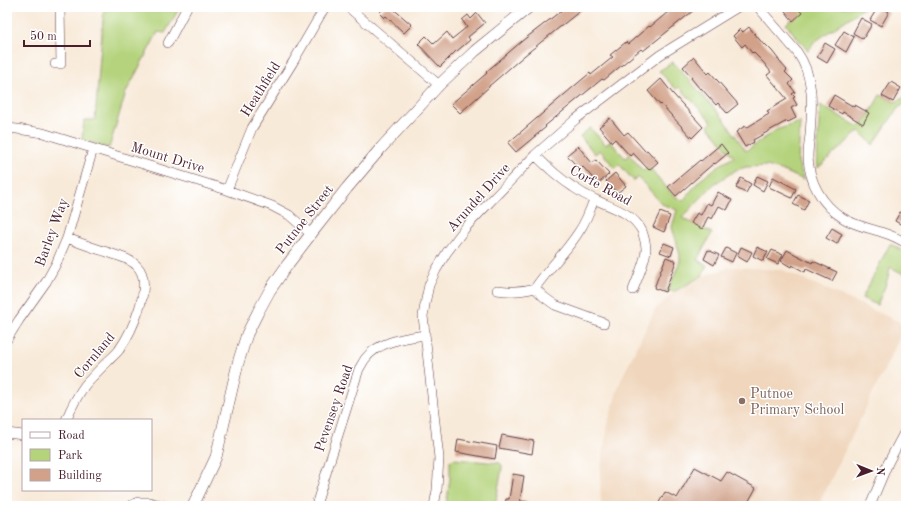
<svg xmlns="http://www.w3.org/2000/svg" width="913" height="513" viewBox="0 0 913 513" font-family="'Old Standard TT',serif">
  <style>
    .built { fill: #f0d6bc }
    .green { fill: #b4d37b; stroke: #7f7953 }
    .building { fill: #d1a189 }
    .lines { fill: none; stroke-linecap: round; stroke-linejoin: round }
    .minor-casing { stroke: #643d45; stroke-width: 10 }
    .tertiary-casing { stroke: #643d45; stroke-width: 12 }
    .minor { stroke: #fff; stroke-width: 9 }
    .tertiary { stroke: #fff; stroke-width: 11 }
    .education-dot { fill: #8d6e63; stroke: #fff; stroke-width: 1.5 }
    .labels { text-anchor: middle; stroke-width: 3; stroke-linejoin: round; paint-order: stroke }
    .street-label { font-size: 14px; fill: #4a1f2b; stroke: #fff }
    .education-label { font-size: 14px; fill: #785e54; stroke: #fff; text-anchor: start }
  </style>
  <rect width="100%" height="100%" fill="#fff"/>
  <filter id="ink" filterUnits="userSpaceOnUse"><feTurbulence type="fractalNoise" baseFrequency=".025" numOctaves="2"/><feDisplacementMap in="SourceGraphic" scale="8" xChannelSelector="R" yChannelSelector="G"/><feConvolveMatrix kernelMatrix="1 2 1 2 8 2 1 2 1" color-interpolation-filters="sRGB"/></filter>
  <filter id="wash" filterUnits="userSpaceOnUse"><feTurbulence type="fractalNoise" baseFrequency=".012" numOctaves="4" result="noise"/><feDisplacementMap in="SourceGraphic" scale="16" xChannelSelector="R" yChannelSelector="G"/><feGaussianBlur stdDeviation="0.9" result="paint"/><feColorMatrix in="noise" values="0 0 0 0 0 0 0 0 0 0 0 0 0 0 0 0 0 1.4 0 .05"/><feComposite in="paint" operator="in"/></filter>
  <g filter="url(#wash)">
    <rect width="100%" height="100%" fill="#f8ead9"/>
    <path class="built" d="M731,267L783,270L906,325L818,506H601L600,472L609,419L620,382L655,310L675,291L702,276Z"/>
    <path class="green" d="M104,7H180L165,33L158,32L126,92L109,148L82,140L84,120H95Z
      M805,7H865L813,43L808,51L786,24L800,11Z
      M673,62L724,119L746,151L776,130L800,122L798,162L804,180L781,170L767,166L746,167L736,170L714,184L682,218L712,233L697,260L707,265L702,276L675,291L665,292L669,288L680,261V255L672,227L677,210L662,204L638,177L634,181L619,164L615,168L600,150L595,154L580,136L590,128L606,145L610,141L625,158L630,155L643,171L649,167L673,195L683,201L699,181L718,166L734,157L708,126L712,122L679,87L676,89L659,71Z
      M880,95L894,102L906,97V103L898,108L873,145L859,131L818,168L817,159L820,105L857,126L863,125Z
      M890,244L906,252V275L890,267C888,282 883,291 877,305L862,298Z
      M454,459L500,463L502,465V468L495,506H446L450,479V461Z"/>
    <g id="blocks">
      <path class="building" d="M385,7H391L412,25L404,33L386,16L384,18L379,13Z
        M566,7H585L525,55L489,86V87L460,113L451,104L487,73L486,72L522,41Z
        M674,7H698L643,51L641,49L604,80L602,79L545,126L546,127L516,152L508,143L572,88L590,73L591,75L613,57L610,55L626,42L628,44L649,26L650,27Z
        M782,7H797L802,13L793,21Z
        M878,7H881L889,12L881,26L870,20Z
        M477,13L485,23L468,37L470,40L457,51V50L440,67L418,44L426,36L434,44L447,32L452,39L467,27L462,20L468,15L471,19Z
        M861,18L872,24L863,39L853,33Z
        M749,27L764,45L765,44L772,51L779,60V61L787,70L785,72L793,80L789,84L795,92L792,94L795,97L793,98L797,105L791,108L796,118L788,122L787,121L776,127L753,140L754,142L745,147L736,132L745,126L746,128L769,114L767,111L787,99L767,75L771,72L763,62L753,52L752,53L745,44L742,47L733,36L740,29L743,32Z
        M844,31L854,37L846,52L835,45Z
        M825,43L835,49L827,63L817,57Z
        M694,57L708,74L710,72L738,104L727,113L718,103L716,105L701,88L700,89L691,78L692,77L683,67Z
        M661,79L673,94L703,127L692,138L661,104L660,105L648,91Z
        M891,82L901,88L893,102L882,96Z
        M834,95L854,107L855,105L869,113L863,124L843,112L842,114L828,106Z
        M610,118L624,135L628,132L645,151L647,150L658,162L649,170L633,153L630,156L615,139L612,142L599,127Z
        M721,144L728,153L715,164L714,163L676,196L668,187L700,160L701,161Z
        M578,146L592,163L596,160L609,174L598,184L583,167L580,170L567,155Z
        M615,173L626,186L617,193L606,181Z
        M757,176L768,181L763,191L753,185Z
        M773,177L796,189L792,198L769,187Z
        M741,178L751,184L746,193L736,188Z
        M718,192L732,200L727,210L719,206L712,219L708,217L702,229L691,223L697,213L701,215L707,203L711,205Z
        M798,195L809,200L804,210L793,204Z
        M660,212L670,216L664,232L653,227Z
        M900,212L906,215V227L895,221Z
        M832,228L842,234L837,244L826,238Z
        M664,243L674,247L671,256L660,252Z
        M741,247L752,252L747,262L737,256Z
        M757,247L768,252L763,261L753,256Z
        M726,248L736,253L732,262L721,257Z
        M708,250L719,255L714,265L704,259Z
        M772,250L783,255L778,264L767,259Z
        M787,250L812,263L813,261L837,272L832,281L806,269L805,272L792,265L791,267L781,261Z
        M666,257L676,261L665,292L654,288Z
        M502,435L534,441L532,454L499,448Z
        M458,439L497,446L495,459L456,452Z
        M695,467L721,481L727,472L756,488L746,506H657L665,492L677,498Z
        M513,474L524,476L520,501L527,502L526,506H505L506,499H509Z"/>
    </g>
  </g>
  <g filter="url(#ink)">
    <use href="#blocks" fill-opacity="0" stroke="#643d45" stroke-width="1"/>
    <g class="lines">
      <g class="minor-casing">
        <path id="minor" d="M348,7L439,85
          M758,7L797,52C815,77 812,107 810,135C809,142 808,150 808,157C809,182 822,205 843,218C855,226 870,228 884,233C891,235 899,239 906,243
          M168,43L187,7
          M55,64H61L60,7
          M7,128L17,129L43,133L227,190L272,206L289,215L311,234
          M535,155C547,167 559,178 573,187C580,192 587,196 594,199C612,208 632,212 642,231C644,237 646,243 646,249C646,260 637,279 633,290
          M227,190L252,128L293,62L325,7
          M535,288L544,297L555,305L604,323
          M497,290C510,292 521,292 535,288C548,269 565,253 578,233C585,223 590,211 594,199
          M7,339L19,320L46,282L56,264L67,238L93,149
          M66,420C71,408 77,396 85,385C92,377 99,370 106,363C110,359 115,355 119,350C131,333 155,284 137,266C130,258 117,256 107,252C93,248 80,243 67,238
          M7,433L23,435
          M130,506L138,502H149L165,506
          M317,506V502L359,369C361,366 363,362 365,359C378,341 405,338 425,335
          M434,506L437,490L439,458L423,316L426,299L429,285L436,270L447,252L466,227L535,155L576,119L660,55L738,7
          M870,506L888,463L906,429"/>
      </g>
      <g class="tertiary-casing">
        <path id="tertiary" d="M193,506L216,457L238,363L247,334L258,312L270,290L288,264L311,234L347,188L381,148L439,85L475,51L529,7"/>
      </g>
      <use href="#minor" class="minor"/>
      <use href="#tertiary" class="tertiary"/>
    </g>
  </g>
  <circle class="education-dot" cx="742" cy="401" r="4"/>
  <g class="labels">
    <g class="street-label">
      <text transform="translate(260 89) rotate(-58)" y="5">Heathfield</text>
      <text transform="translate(168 157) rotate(17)" y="5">Mount Drive</text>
      <text transform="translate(601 185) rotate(29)" y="5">Corfe Road</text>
      <text transform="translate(478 197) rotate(-48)" y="5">Arundel Drive</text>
      <text transform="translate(304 219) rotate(-52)" y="5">Putnoe Street</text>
      <text transform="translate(51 232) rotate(-70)" y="5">Barley Way</text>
      <text transform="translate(94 355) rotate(-50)" y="5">Cornland</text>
      <text transform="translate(333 408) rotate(-71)" y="5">Pevensey Road</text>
    </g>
    <g class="education-label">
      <text x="750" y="398">Putnoe<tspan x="750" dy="16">Primary School</tspan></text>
    </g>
  </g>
  <rect width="913" height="513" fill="none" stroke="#fff" stroke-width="24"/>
  <rect x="22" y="419" width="130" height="72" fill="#ffffff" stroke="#b7a5aa"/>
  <rect x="30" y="432" width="20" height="6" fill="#ffffff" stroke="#b7a5aa"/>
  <text x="58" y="439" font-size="12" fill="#4a1f2b">Road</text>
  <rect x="30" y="449" width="20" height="12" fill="#b4d37b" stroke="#b7a5aa"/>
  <text x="58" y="459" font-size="12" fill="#4a1f2b">Park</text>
  <rect x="30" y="469" width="20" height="12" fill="#d1a189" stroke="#b7a5aa"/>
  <text x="58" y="479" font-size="12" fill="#4a1f2b">Building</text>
  <g transform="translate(871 471) rotate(91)" stroke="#ffffff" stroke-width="3" paint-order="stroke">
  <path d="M0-3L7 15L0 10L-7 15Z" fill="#4a1f2b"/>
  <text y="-6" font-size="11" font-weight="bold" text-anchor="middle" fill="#4a1f2b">N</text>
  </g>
  <path d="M24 40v6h66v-6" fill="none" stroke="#4a1f2b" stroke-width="2"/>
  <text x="30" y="40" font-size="12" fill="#4a1f2b" stroke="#ffffff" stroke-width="3" paint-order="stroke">50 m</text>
</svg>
